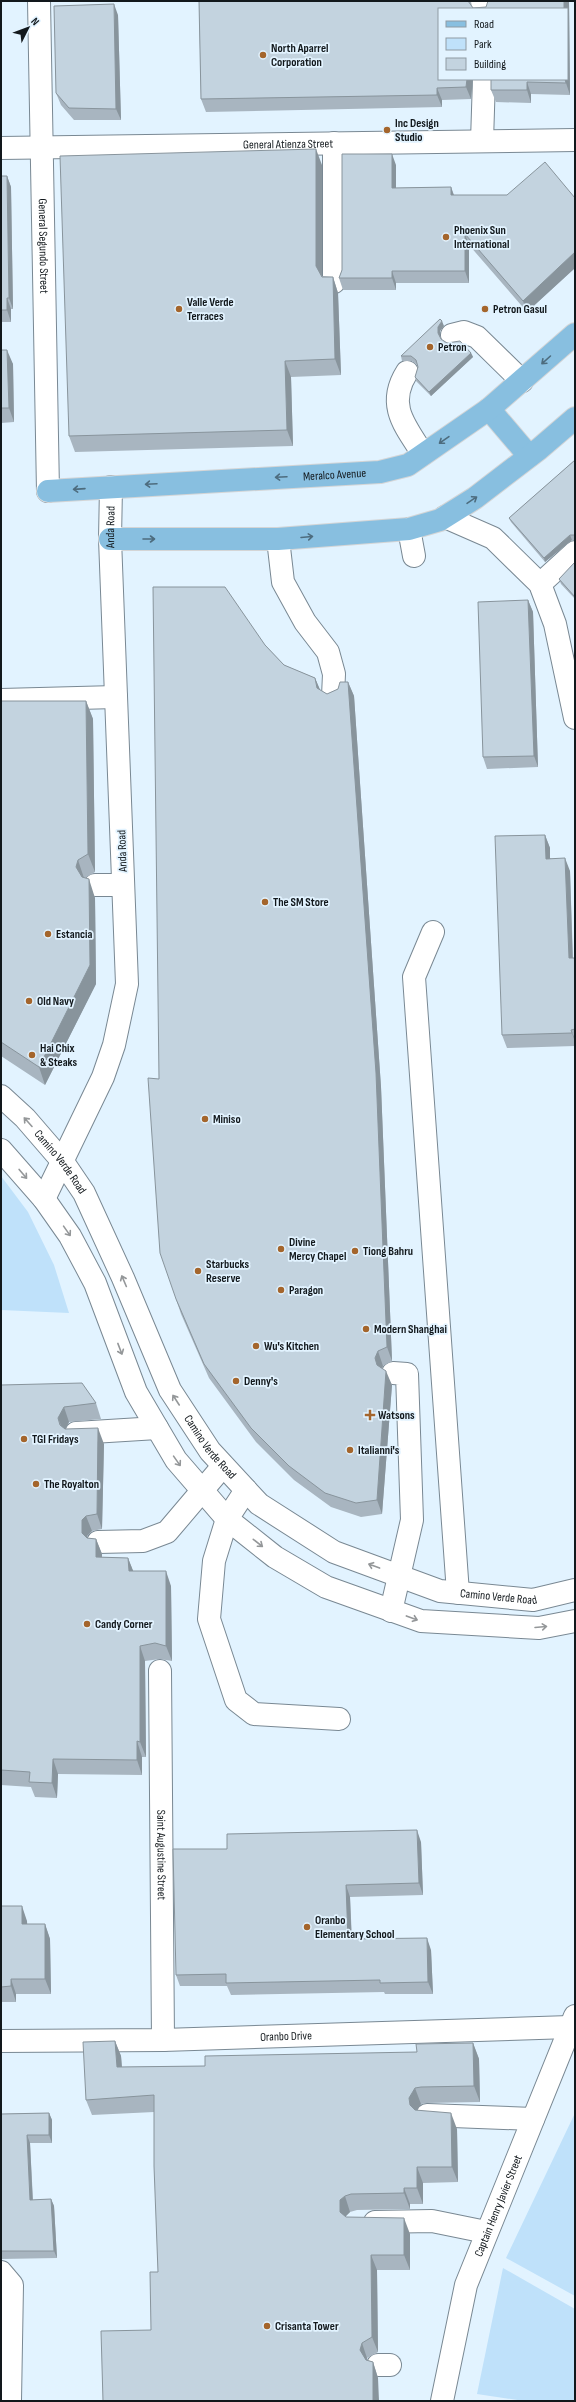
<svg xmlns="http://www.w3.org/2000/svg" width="576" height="2402" viewBox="0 0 576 2402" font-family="'Sofia Sans Condensed',sans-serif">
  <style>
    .green { fill: #bfe1fa }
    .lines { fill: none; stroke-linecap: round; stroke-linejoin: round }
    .minor-casing { stroke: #798893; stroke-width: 24 }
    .major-casing { stroke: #d4d5d6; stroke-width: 24 }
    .minor { stroke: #fff; stroke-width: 22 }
    .major { stroke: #88bfe0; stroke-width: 22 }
    .wall { fill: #a8b5c0 }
    .shaded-wall { fill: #88949c }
    .building { fill: #c3d3df; stroke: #88949c }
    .oneway { stroke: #4d6c7e }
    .oneway2 { stroke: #949799 }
    .poi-dot { fill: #a4652c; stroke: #e2f3ff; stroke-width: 1.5 }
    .labels { text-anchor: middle; stroke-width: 3.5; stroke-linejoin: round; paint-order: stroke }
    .poi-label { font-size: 12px; font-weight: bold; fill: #12181c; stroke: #e2f3ff; text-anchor: start }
    .street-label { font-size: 12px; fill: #12181c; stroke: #e2f3ff }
  </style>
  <rect width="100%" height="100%" fill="#e2f3ff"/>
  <path class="green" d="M1,1176L28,1212L54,1265L69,1313L1,1310Z
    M575,2113V2296L506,2258Z
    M503,2268L575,2309V2401H524L477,2394Z"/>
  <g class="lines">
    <g class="minor-casing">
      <g id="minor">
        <path id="s1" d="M39,1L48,491"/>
        <path d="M482,1L483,9"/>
        <path d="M482,141L484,79"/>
        <path d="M334,143V282"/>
        <path id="s2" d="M1,148L575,140"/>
        <path d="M452,335L464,332L477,337L522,381"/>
        <path d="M407,372C386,405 405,426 423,454"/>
        <path d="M445,517L493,538L540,584L555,624L575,718"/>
        <path d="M409,529L414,556"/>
        <path d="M278,539L283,582L305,622L328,652L334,674L333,696"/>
        <path d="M540,584L575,552"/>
        <path d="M1,700L116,697"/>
        <path d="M95,885H123"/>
        <path d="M433,932L414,977L458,1593"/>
        <path id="s3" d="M1,1096L25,1118L63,1162L84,1193L123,1278L170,1390L210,1451L259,1504L334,1552L440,1591L533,1600L575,1590"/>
        <path d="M1,1150L44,1199L70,1236L95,1283L136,1392L176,1460L227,1519L275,1557L326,1587L421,1621L539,1628L575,1621"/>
        <path id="s4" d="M44,1199L103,1077L114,1045L127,984L110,539L111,487"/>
        <path d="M76,1433L157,1428"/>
        <path d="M246,1490L227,1519L214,1561L209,1619L236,1700L254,1714L339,1719"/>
        <path d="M98,1542L143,1541L167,1532L223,1466"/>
        <path d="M391,1611L412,1520L407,1374L393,1373"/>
        <path id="s5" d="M160,1671L163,2040"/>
        <path id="s6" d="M1,2041L163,2040L570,2027"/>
        <path d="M427,2115L533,2119"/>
        <path d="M375,2222L432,2221L486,2232"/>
        <path d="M1,2272L12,2285L10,2401"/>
        <path d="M378,2365H390"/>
        <path id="s7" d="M442,2401L466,2285L575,2016"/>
      </g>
    </g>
    <g class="major-casing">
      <g id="major">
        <path d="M489,409L529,456"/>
        <path id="s8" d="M48,491L380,472L408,465L489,409L575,334"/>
        <path d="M110,539H278L409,529L440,520L475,498L539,449L575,418"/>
      </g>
    </g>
    <use href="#minor" class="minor"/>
    <use href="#major" class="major"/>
  </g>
  <path class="wall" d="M199,1H471V4L473,8L569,1L570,95L531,94V103L496,102L491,90V79H567L439,9L473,79L471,99L442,100V107L206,112L201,99Z
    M118,15L121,120H74L61,105L56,93Z
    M322,165V276L333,277L338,293L341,375L291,377L293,446L75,452L69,436Z
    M396,165V188L451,187L454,195L575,198V268L527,312L469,245V283H396V290H343L339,278L342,270Z
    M1,176H7L11,187L13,309H11V322H1Z
    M444,326L440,331V336L441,339L447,343L471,353L473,357L431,396L416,381L415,377L418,367L417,365L412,361H402L401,356Z
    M1,350L13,364L14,422L1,423Z
    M575,460V540H572L545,562L511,522L509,518Z
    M575,562V599L561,584L559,579Z
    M528,600L533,612L538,767L487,769L483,757Z
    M265,645L284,665L315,678L320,690L327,694L338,689L348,682L354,696L381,1087L392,1361L383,1366L382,1368L392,1385L382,1514L361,1517L331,1507L294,1480L256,1442L209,1378L181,1314L176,1299L159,1079Z
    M1,701H86L93,719L95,872L85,878L95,898L96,984L45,1085L1,1056Z
    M545,835L550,848V858L570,871L573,958H575V1046L507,1048L502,1035Z
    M1,1385L96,1403L101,1419L69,1422L66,1429L104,1444L102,1529L92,1531L87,1536V1538L96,1539L102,1554V1557L128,1558L133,1571L171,1586L172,1661L160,1659L145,1661L146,1757H142V1775L58,1774L57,1798L35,1797L31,1787L1,1785Z
    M421,1842L423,1895L350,1897L352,1939L431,1950L433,1994H385L384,1992L231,1995L227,1986H180L176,1975L227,1849Z
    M1,1906L27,1921V1924H45L50,1939L51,1994H16V2002H1Z
    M115,2041L121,2056L122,2067L205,2066L417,2052L473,2043L479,2059L480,2102L427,2103L421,2104L417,2110L457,2129L458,2182L423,2183V2204H410V2209L357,2210L350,2212L346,2216V2217L410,2234V2270H377L378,2352L367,2358V2360L373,2362L378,2378L151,2330L158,2272L154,2112L92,2115L86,2100Z
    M49,2113L52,2120V2143H30L33,2200L51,2199L54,2206L57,2258L1,2259V2114Z"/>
  <path class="shaded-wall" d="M564,1H569L570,95L566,83L565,79H567V9H564Z
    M114,4L118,15L121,120L116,109Z
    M467,79H473L471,99L466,87Z
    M527,82L531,94V103L527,90Z
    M437,88L442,100V107L437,95Z
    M316,149L322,165V282L316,266Z
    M392,154L396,165V199L392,188Z
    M7,176L11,187L13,309L9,298Z
    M451,187L455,199L451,195Z
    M465,234L469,245V283L465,271Z
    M575,252V268L527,312L523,301Z
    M392,271L396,283V290L392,278Z
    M333,277L338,293L341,375L335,359Z
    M7,298L11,309V322L7,310Z
    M442,321L444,326L440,331V338L438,333V327Z
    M7,350L13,364L14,422L9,408Z
    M471,353L473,357L431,396L429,392Z
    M285,361L291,377L293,446L287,430Z
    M570,535L572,540L545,562L544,558Z
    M528,600L533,612L538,767L534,756Z
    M315,678L321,692L317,688Z
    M348,682L354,696L381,1087L392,1361L387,1347Z
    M86,701L93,719L95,872L88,854Z
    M545,835L550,848V871L546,859Z
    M565,858L570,871L573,971L569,958Z
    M78,860L84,878L83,885L76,867Z
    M89,879L95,898L96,984L45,1085L39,1067Z
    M571,1030L575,1039V1042Z
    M378,1351L383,1366L381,1372L377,1365L375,1358Z
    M386,1371L392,1385L382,1514L377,1500Z
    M64,1407L69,1422L64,1433L58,1418Z
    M98,1428L104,1444L102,1529L97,1514Z
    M86,1516L92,1531L87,1536V1548L82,1533V1520Z
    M96,1539L102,1554L101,1573L96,1557Z
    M128,1558L134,1573L129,1571Z
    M166,1571L171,1586L172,1661L166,1646Z
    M140,1646L145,1661L146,1757L140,1742Z
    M137,1741L142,1757V1775L137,1760Z
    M53,1759L58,1774L57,1798L52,1783Z
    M417,1830L421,1842L423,1895L419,1883Z
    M346,1885L350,1897L352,1951L348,1939Z
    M22,1906L27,1921L28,1939L22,1924Z
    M45,1924L50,1939L51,1994L45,1979Z
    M427,1938L431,1950L433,1994L428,1982Z
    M11,1979L16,1994V2002L11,1986Z
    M115,2041L121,2056L123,2083L117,2067Z
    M473,2043L479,2059L480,2102L474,2086Z
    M415,2088L421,2104L415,2114L410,2105L409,2098Z
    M49,2113L52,2120V2143L49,2135Z
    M451,2113L457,2129L458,2182L452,2167Z
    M27,2135L30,2143L33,2207L30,2200Z
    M417,2167L423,2183V2204L417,2188Z
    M404,2188L410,2204V2209L404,2193Z
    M345,2196L350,2212L346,2216V2228L340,2212V2200Z
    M51,2199L54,2206L57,2258L54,2251Z
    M404,2218L410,2234V2270L404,2255Z
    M371,2255L377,2270L378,2352L372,2337Z
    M362,2343L367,2358L366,2365L360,2350Z
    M373,2362L378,2378L379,2401H373Z"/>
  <path class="building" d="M199,1H468L473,8L486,7L488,1H564V9H439V79H467L466,87L437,88V95L201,99Z
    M114,4L116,109L69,108L56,93L54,6Z
    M491,79H565L566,83L527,82V90H491Z
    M316,149V266L322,277H333L335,359L285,361L287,430L69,436L60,156Z
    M342,154H392V188L451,187V195H507L545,162L575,198V252L523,301L465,234V271H392V278H339L342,270Z
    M1,176H7L9,298H7V310H1Z
    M440,319L442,321L438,327V333L441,339L447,343L460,341L471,353L429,392L415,377L418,367L416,360L411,356H401Z
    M1,350H7L9,408H1Z
    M575,460V535H570L544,558L509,518Z
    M575,562V597L559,579Z
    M153,587H225L265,645L284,665L315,678L317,688L327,694L338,689L340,682H348L376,1073L387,1347L378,1351L375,1358L377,1365L386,1371L377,1500L356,1503L325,1493L289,1466L251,1428L204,1364L176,1299L160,1253L148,1078L159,1079Z
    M528,600L534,756L483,757L478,602Z
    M1,701H86L88,854L78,860L76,867L82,877L89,879L90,965L39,1067L1,1042Z
    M545,835L546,859L565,858L569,958H575V1029L571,1030L572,1033L502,1035L495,836Z
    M82,1383L96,1403L64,1407L58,1418L60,1425L65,1429L98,1428L97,1514L86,1516L82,1520V1533L87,1538L96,1539V1557L128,1558L129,1571H166V1646L155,1643L140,1646V1742L137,1741V1760L53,1759L52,1783L29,1782L30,1772L1,1770V1385Z
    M417,1830L419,1883L346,1885L348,1939L427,1938L428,1982L380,1983V1980L226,1983V1974L176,1975L173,1849H227V1834Z
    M1,1906H22V1924H45V1979H11V1986L1,1987Z
    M115,2041L117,2067L205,2066V2056L417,2052L416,2044L473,2043L474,2086L421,2087L415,2088L409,2098L410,2105L415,2110L451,2113L452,2167H417V2188H404V2193L351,2194L345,2196L340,2200V2212L346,2217L404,2218V2255H371L372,2337L362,2343L360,2350L366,2360L373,2362V2401H103L101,2331L151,2330L150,2272H158L154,2166V2095L86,2100L83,2042Z
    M49,2113V2135H27L30,2200L51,2199L54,2251H1V2114Z"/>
  <defs><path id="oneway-shaft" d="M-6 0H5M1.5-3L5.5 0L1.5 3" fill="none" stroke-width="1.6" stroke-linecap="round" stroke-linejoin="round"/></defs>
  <g class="oneway">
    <use href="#oneway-shaft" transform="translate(546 360) rotate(138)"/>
    <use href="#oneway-shaft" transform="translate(444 440) rotate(145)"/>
    <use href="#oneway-shaft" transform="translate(281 477) rotate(177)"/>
    <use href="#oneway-shaft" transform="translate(151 484) rotate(177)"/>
    <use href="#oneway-shaft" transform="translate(79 489) rotate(176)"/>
    <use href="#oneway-shaft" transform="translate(472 500) rotate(-34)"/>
    <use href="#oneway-shaft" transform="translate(307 537) rotate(-5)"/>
    <use href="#oneway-shaft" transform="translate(149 539)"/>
  </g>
  <g class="oneway2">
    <use href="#oneway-shaft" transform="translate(28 1122) rotate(-132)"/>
    <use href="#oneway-shaft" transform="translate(23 1174) rotate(50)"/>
    <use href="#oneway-shaft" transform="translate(67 1231) rotate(55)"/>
    <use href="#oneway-shaft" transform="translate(124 1281) rotate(-113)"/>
    <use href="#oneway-shaft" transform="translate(120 1349) rotate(69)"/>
    <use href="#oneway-shaft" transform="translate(176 1400) rotate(-123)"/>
    <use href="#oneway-shaft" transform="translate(177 1461) rotate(55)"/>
    <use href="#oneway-shaft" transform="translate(258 1543) rotate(38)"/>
    <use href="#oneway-shaft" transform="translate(374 1566) rotate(-160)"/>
    <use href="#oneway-shaft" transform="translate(412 1618) rotate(20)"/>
    <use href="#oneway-shaft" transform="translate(541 1627) rotate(-5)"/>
  </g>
  <g class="poi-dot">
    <circle cx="263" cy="55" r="4"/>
    <circle cx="387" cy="130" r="4"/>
    <circle cx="446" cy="237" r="4"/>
    <circle cx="179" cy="309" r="4"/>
    <circle cx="485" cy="309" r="4"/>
    <circle cx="430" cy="347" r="4"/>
    <circle cx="265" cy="902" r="4"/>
    <circle cx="48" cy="934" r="4"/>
    <circle cx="29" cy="1001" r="4"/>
    <circle cx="32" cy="1055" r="4"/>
    <circle cx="205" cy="1119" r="4"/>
    <circle cx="281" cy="1249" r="4"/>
    <circle cx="355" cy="1251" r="4"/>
    <circle cx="198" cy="1271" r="4"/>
    <circle cx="281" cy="1290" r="4"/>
    <circle cx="366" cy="1329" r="4"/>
    <circle cx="256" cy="1346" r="4"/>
    <circle cx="236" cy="1381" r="4"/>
    <path d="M368 1409h4v4h4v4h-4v4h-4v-4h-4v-4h4z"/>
    <circle cx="24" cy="1439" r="4"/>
    <circle cx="350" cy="1450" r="4"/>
    <circle cx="36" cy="1484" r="4"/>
    <circle cx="87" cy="1624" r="4"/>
    <circle cx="307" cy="1927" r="4"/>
    <circle cx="267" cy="2326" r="4"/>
  </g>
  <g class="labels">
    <g class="poi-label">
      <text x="271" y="52">North Aparrel<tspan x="271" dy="14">Corporation</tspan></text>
      <text x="395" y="127">Inc Design<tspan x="395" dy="14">Studio</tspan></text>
      <text x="454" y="234">Phoenix Sun<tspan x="454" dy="14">International</tspan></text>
      <text x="187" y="306">Valle Verde<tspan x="187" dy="14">Terraces</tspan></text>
      <text x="493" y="313">Petron Gasul</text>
      <text x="438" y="351">Petron</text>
      <text x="273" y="906">The SM Store</text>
      <text x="56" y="938">Estancia</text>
      <text x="37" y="1005">Old Navy</text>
      <text x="40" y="1052">Hai Chix<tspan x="40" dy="14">&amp; Steaks</tspan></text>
      <text x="213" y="1123">Miniso</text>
      <text x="289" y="1246">Divine<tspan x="289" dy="14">Mercy Chapel</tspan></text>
      <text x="363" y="1255">Tiong Bahru</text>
      <text x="206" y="1268">Starbucks<tspan x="206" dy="14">Reserve</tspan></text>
      <text x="289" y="1294">Paragon</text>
      <text x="374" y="1333">Modern Shanghai</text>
      <text x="264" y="1350">Wu's Kitchen</text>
      <text x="244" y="1385">Denny's</text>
      <text x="378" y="1419">Watsons</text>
      <text x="32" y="1443">TGI Fridays</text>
      <text x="358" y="1454">Italianni's</text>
      <text x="44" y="1488">The Royalton</text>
      <text x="95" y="1628">Candy Corner</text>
      <text x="315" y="1924">Oranbo<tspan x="315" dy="14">Elementary School</tspan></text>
      <text x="275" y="2330">Crisanta Tower</text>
    </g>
    <g class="street-label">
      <text dy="4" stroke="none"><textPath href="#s2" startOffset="287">General Atienza Street</textPath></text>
      <text dy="4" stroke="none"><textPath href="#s1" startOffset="245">General Segundo Street</textPath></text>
      <text dy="4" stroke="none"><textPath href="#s8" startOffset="287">Meralco Avenue</textPath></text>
      <text dy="4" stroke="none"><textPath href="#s4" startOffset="689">Anda Road</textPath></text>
      <text transform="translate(122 851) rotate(-92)" y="4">Anda Road</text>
      <text dy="4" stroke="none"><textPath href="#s3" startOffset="89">Camino Verde Road</textPath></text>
      <text dy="4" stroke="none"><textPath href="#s3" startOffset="413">Camino Verde Road</textPath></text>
      <text dy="4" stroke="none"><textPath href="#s3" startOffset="749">Camino Verde Road</textPath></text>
      <text dy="4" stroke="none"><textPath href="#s5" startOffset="184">Saint Augustine Street</textPath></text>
      <text dy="4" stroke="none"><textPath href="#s6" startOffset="285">Oranbo Drive</textPath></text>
      <text dy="4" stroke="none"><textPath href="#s7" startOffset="204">Captain Henry Javier Street</textPath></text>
    </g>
  </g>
  <rect width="576" height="2402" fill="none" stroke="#12181c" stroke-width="4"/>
  <rect x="438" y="8" width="130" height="72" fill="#e2f3ff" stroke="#8f9ba4"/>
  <rect x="446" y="21" width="20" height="6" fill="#88bfe0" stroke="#8f9ba4"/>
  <text x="474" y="28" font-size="12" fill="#12181c">Road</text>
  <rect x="446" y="38" width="20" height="12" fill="#bfe1fa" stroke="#8f9ba4"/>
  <text x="474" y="48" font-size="12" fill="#12181c">Park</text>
  <rect x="446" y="58" width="20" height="12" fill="#c3d3df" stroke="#8f9ba4"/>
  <text x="474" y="68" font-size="12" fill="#12181c">Building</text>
  <g transform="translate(28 28) rotate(48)" stroke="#e2f3ff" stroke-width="3" paint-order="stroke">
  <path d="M0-3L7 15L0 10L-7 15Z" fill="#12181c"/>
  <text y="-6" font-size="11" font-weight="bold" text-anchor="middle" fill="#12181c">N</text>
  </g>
</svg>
